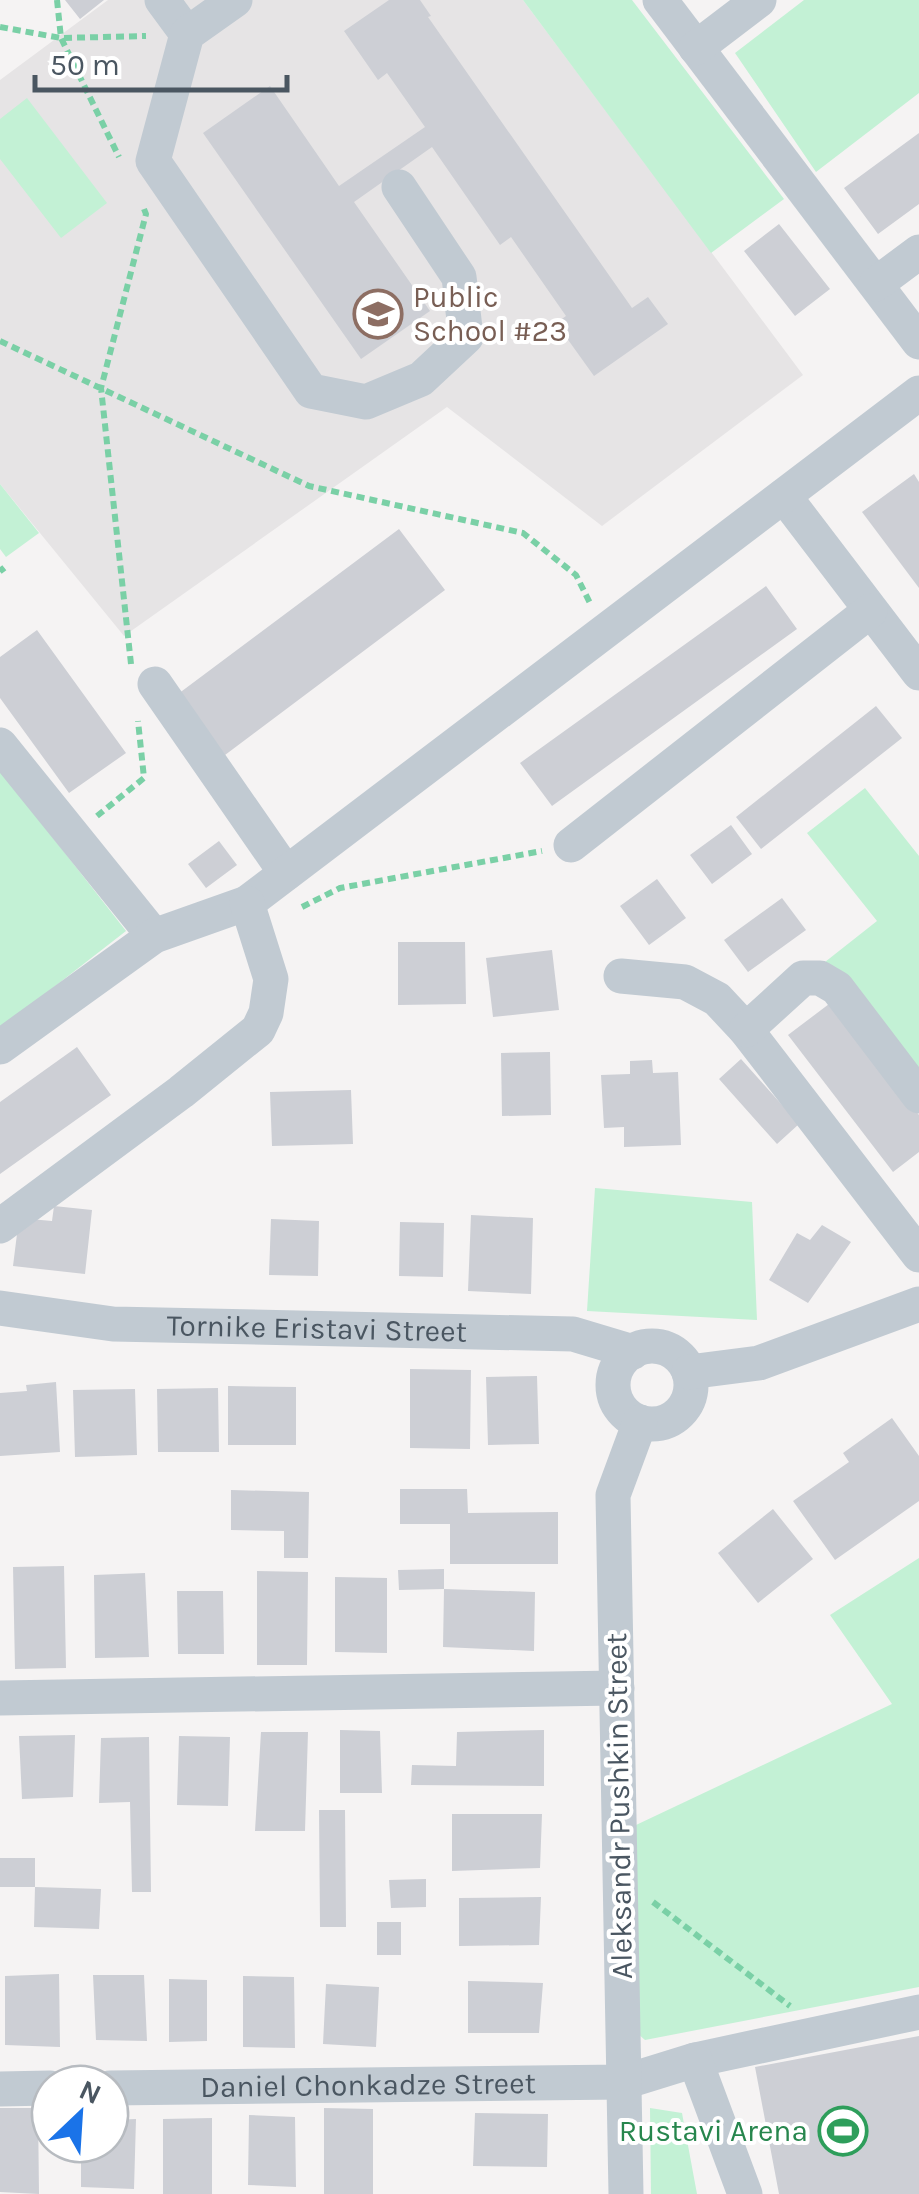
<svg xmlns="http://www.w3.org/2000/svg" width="919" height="2194" viewBox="0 0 919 2194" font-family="Karla,sans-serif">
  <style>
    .education { fill: #e6e4e5 }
    .green { fill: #c3f1d5 }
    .building { fill: #cdcfd5 }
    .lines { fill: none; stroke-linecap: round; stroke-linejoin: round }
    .path { stroke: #7ad0a6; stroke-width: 6; stroke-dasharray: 8 5; stroke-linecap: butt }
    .minor { stroke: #c1cad2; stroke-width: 35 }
    .labels { text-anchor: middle; stroke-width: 8; stroke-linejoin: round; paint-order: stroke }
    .education-label { font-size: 30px; fill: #785e54; stroke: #fff; text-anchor: start }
    .street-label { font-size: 30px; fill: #4a5661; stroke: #fff }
    .leisure-label { font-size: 30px; fill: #27864d; stroke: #fff; text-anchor: end }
  </style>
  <rect width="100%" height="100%" fill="#f5f3f3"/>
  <path class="education" d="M108,0H523L803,375L602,526L447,407L124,636L0,484V80Z"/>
  <path class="green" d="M523,0H632L784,199L711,253Z
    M804,0H919V93L816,172L735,53Z
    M27,98L107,203L61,238L0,159V119Z
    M0,484L39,533L6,557L0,549Z
    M0,770L126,931L0,1029Z
    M865,788L919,856V1083L825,962L877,921L807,833Z
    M595,1188L752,1202L757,1320L587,1311Z
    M919,1558V1987L645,2040L637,2033L636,1825L892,1704L830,1615Z
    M650,2108L682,2113L697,2194H651Z"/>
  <path class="building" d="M65,0H104L80,19Z
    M389,0H420L431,16L428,17L632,308L648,297L668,324L594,376L556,323L566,316L511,237L500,245L432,147L354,202L430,311L361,359L203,133L270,86L339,186L425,127L387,73L378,80L344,31Z
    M919,133V204L878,234L844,188Z
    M779,224L830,289L795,316L744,251Z
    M914,474L919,482V588L862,512Z
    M399,529L445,590L225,755L178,694Z
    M766,586L797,629L552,806L520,763Z
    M37,630L126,753L69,793L0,698V657Z
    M876,706L902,738L761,849L736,817Z
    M731,825L752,854L712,884L690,855Z
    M219,841L237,865L206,888L188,864Z
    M657,879L686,918L649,945L620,906Z
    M782,898L806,930L748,972L724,940Z
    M398,942H465L466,1004L398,1005Z
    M552,950L559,1010L493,1017L486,958Z
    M833,1001L919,1115V1152L893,1172L788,1035Z
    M77,1047L111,1095L0,1174V1102Z
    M550,1052L551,1115L502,1116L501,1053Z
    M741,1059L799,1124L777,1144L719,1079Z
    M652,1060L653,1073L678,1072L681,1145L624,1147V1127L604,1128L601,1075L630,1074V1061Z
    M351,1090L353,1144L272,1146L270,1092Z
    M54,1206L92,1210L85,1274L13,1266L19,1218L52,1221Z
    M471,1215L533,1218L531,1294L468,1291Z
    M271,1219L319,1221L318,1276L269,1275Z
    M400,1222L444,1223L443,1277L399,1276Z
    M822,1225L851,1242L808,1303L769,1280L797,1233L810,1240Z
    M410,1369L471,1370L470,1449L410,1448Z
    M537,1376L539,1444L488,1445L486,1377Z
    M56,1382L60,1452L0,1456V1393L27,1391L26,1385Z
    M228,1386L296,1387V1445H228Z
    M218,1388L219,1452H158L157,1389Z
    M135,1389L137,1455L75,1457L73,1390Z
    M892,1418L919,1456V1501L835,1560L793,1501L849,1462L843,1453Z
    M400,1489H467L468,1513L558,1512V1564H450V1524H400Z
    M231,1490L309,1492L308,1558H284V1531L231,1530Z
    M773,1509L813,1559L758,1603L718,1553Z
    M64,1566L66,1668L15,1669L13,1567Z
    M444,1569V1589L399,1590L398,1570Z
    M257,1571L308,1572L307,1665H257Z
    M145,1573L149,1657L95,1658L94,1575Z
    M335,1577L387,1578V1653L335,1652Z
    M444,1589L535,1592L534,1651L443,1647Z
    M177,1591H223L224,1654H178Z
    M340,1730L380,1731L382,1793H340Z
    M544,1730V1786L411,1785L412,1765L456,1766L457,1732Z
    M261,1732H308L305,1831H255Z
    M75,1735L73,1797L22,1799L19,1736Z
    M179,1736L230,1737L228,1806L177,1805Z
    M149,1737L151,1892H132L130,1802L99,1803L101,1738Z
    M319,1810H345L346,1927H320Z
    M452,1814H542L540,1868L452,1871Z
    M0,1858H35V1887H0Z
    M426,1879V1907L391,1908L389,1880Z
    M35,1887L101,1889L99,1929L34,1927Z
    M541,1897L539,1945L459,1946V1898Z
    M377,1922H401V1955H377Z
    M59,1974L60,2047L5,2045V1976Z
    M93,1975H144L147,2041L96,2040Z
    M243,1976L294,1977L295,2048L243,2047Z
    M169,1979L207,1980V2041L169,2042Z
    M468,1981L543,1983L539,2033H468Z
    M326,1984L379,1987L376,2047L323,2044Z
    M919,2036V2194H779L755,2067Z
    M0,2108H38L39,2194L0,2192Z
    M324,2108L373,2109V2194H324Z
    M475,2113L548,2114L547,2167L473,2166Z
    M249,2115L295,2117L296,2187L248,2185Z
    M212,2118V2194H163V2119Z
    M136,2119L134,2189L81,2187V2144H110V2120Z"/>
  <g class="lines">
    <path class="path" d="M57,0L61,38L119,157
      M0,27L61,38L146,36
      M0,341L309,486L523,533L576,575L590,603
      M0,567L4,572
      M131,664L101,388L146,214L144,209
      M97,816L144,778L138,721
      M302,907L340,888L542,851
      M653,1902L790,2006"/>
    <g class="minor">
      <path d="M162,0L187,34"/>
      <path d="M235,0L187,34L153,161L311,391L366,402L421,379L466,337L459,277L399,187"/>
      <path d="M660,0L919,342"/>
      <path d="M696,48L759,0"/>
      <path d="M876,284L919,252"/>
      <path d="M784,496L919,673"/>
      <path d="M155,684L286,873"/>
      <path d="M0,745L154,936"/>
      <path d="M571,845L870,611"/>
      <path d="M621,976L685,982L717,999L746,1030L919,1255"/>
      <path d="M746,1030L803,978H820L837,988L919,1096"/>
      <path d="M0,1047L154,936L247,903L919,393"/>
      <path d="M0,1226L181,1092L258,1030L266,1013L271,979L247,903"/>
      <path id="s1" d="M0,1308L113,1324L573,1334L633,1352"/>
      <circle cx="652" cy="1385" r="39"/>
      <path d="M689,1372L759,1363L919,1304"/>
      <path d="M0,1698L617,1688"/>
      <path d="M695,2060L919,2012"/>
      <path id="s2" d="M110,2088L624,2082L695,2060L745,2194"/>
      <path d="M0,2089L50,2088"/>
      <path d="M626,2194L613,1495L640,1422"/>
    </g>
  </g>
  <defs>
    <g id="school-ring" transform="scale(2.5)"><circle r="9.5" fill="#fff" stroke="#8d6e63" stroke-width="1.5"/><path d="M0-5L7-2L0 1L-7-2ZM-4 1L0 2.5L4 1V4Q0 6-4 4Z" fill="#8d6e63"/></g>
    <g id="stadium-ring" transform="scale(2.5)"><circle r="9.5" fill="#fff" stroke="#2e9e5b" stroke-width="1.5"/><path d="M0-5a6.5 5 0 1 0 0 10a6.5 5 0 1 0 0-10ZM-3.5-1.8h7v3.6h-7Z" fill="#2e9e5b"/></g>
  </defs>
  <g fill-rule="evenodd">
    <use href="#school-ring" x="378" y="314"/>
    <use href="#stadium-ring" x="843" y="2131"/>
  </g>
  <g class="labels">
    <g class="education-label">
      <text x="413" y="307">Public<tspan x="413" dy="34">School #23</tspan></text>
    </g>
    <g class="street-label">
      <text dy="10" stroke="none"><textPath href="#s1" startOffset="318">Tornike Eristavi Street</textPath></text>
      <text transform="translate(619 1806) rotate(-91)" y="10">Aleksandr Pushkin Street</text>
      <text dy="10" stroke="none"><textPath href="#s2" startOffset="258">Daniel Chonkadze Street</textPath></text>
    </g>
    <g class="leisure-label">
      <text x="808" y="2141">Rustavi Arena</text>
    </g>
  </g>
  <g transform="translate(80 2114) rotate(25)"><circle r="48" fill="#ffffff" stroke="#b7bbc0" stroke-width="2.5"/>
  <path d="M0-8L18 38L0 25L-18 38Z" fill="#1a73e8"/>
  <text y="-15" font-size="28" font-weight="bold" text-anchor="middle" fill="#4a5661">N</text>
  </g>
  <path d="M35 75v15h252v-15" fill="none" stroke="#4a5661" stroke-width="5"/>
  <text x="50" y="75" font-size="30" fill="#4a5661" stroke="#ffffff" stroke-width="8" paint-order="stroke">50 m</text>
</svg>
